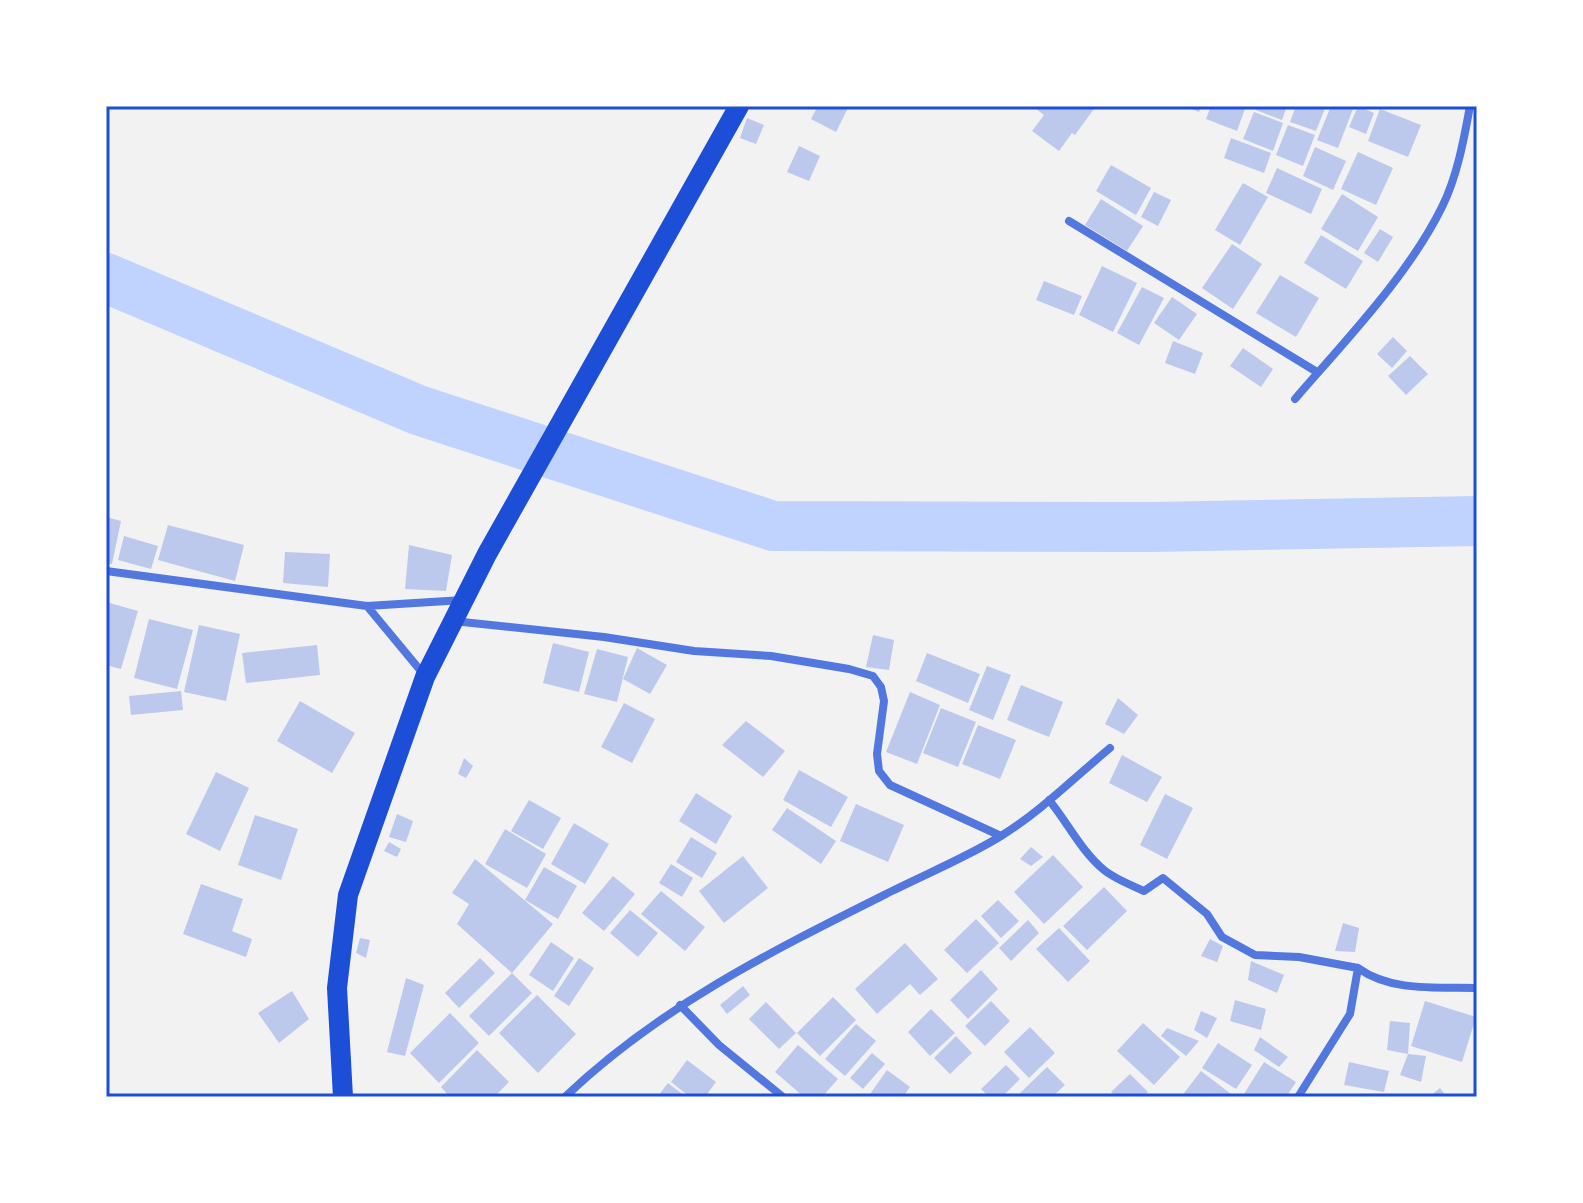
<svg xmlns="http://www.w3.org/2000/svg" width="1583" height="1203" viewBox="0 0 1583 1203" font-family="'Work Sans',sans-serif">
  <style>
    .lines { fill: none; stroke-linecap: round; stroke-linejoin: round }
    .river { stroke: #bfd3fe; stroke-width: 50 }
    .building { fill: #bdc9ec }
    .minor { stroke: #5277de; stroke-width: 8 }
    .trunk { stroke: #1d4ed8; stroke-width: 20 }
    .neatline { fill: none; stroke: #1d4ed8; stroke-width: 3 }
  </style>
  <rect width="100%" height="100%" fill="#f2f2f2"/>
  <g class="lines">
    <path class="river" d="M106,278L418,410L773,526L1150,527L1477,521"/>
  </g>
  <path class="building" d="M818,106L848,108L836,132L811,119Z
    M1032,106H1096L1075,135L1072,133L1059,151L1032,131L1044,115Z
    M1183,106H1202L1199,112Z
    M1211,106H1246L1237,131L1206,119Z
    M1257,106H1287L1282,120L1256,110Z
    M1296,106H1326L1316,131L1290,122Z
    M1331,106L1353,109L1338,148L1317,140Z
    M1358,106L1374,113L1366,134L1349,127Z
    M1380,109L1421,125L1408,157L1368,141Z
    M1254,112L1283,123L1273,151L1243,139Z
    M747,118L764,125L756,144L740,138Z
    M1288,125L1315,135L1303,166L1276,155Z
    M1231,138L1271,153L1264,173L1224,158Z
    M799,146L820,156L809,181L787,172Z
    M1315,147L1346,161L1333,190L1303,176Z
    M1358,152L1393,168L1376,205L1341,189Z
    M1111,165L1151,188L1136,215L1096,191Z
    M1277,168L1322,189L1311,214L1266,193Z
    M1243,183L1268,197L1240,245L1215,230Z
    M1154,192L1171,200L1158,226L1141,217Z
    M1342,194L1378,217L1358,251L1321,229Z
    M1101,199L1143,226L1127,251L1085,225Z
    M1380,229L1393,237L1378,262L1364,253Z
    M1321,235L1363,261L1346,289L1304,263Z
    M1232,244L1262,264L1233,309L1202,288Z
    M1102,266L1137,283L1113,332L1079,315Z
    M1280,275L1319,298L1296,337L1256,313Z
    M1044,281L1082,296L1074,315L1036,300Z
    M1142,287L1164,298L1139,345L1117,333Z
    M1172,297L1197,314L1179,340L1154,323Z
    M1393,337L1407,351L1392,368L1377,354Z
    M1173,341L1203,353L1195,374L1165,363Z
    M1243,348L1273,369L1261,387L1230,366Z
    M1410,356L1428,374L1406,395L1388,376Z
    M106,517L121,521L112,564L106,563Z
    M168,525L244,545L235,581L158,560Z
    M124,536L158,546L151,569L118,560Z
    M409,545L452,555L446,591L405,589Z
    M285,552L330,554L328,587L283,583Z
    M106,602L138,611L121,669L106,665Z
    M149,619L193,630L177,689L134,678Z
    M199,625L240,634L226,701L184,692Z
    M873,635L894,640L889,670L866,667Z
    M553,643L589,652L579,692L543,683Z
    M317,645L320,675L246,683L242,653Z
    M637,648L667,665L650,694L623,679Z
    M597,649L628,657L617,702L584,694Z
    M927,653L980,674L968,703L916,681Z
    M987,666L1011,675L993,720L969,710Z
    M1021,685L1063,702L1049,737L1007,720Z
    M181,691L183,710L131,715L129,696Z
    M910,692L940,705L917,764L886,752Z
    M1118,698L1138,715L1124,734L1105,724Z
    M300,701L355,733L332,773L277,741Z
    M624,703L655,719L632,763L601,747Z
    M941,708L976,722L958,767L923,753Z
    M746,721L785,751L763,777L722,745Z
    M978,725L1016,740L1000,779L962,764Z
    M1122,755L1162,777L1147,802L1109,783Z
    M464,758L473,766L466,778L458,774Z
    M799,770L848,797L831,827L783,800Z
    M216,772L249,788L220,851L186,834Z
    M696,793L732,816L716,844L679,821Z
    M1165,794L1193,808L1167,859L1140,845Z
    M529,800L561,818L543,849L511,831Z
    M856,804L904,825L888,862L840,841Z
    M787,808L836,841L821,864L772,830Z
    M397,814L413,821L406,842L389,837Z
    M255,815L298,829L281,880L238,865Z
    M574,823L609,844L585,884L551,864Z
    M505,829L546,854L527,888L485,864Z
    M691,837L717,853L702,878L676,862Z
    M389,842L401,849L397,857L384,851Z
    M1031,847L1043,857L1031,866L1020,859Z
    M1053,855L1083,887L1044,924L1014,892Z
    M743,856L768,888L724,923L699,891Z
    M475,859L553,924L512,973L457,924L469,904L452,893Z
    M671,864L693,878L682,897L659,883Z
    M544,867L577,886L558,919L525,900Z
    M613,876L635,894L604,931L582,913Z
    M201,884L243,899L232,931L252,939L246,957L183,934Z
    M1104,887L1127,911L1087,950L1063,926Z
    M661,891L705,927L685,951L641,914Z
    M998,900L1019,921L1001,938L981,916Z
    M630,910L658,933L638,957L610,933Z
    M976,919L999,943L967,973L944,950Z
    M1028,920L1039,933L1011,961L999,948Z
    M1343,923L1359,928L1355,952L1335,951Z
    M1059,928L1090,961L1068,982L1036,949Z
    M360,938L370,940L366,958L356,953Z
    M1210,939L1223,946L1217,962L1201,956Z
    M551,942L574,958L553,991L529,975Z
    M905,943L938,979L920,995L910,984L877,1014L855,989Z
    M480,958L495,973L459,1008L445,993Z
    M579,958L594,968L569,1006L554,996Z
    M1251,961L1284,975L1277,993L1248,980Z
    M981,970L998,989L968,1019L950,1000Z
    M512,973L532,993L489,1036L469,1016Z
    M406,978L424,985L405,1056L387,1052Z
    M743,986L750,995L727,1014L720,1005Z
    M292,991L309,1019L279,1043L258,1013Z
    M537,995L576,1034L538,1073L499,1033Z
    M833,997L856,1020L820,1056L797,1033Z
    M1235,1000L1266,1009L1261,1030L1230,1021Z
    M991,1001L1010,1021L985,1046L965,1026Z
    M1425,1001L1476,1017L1462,1062L1411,1046Z
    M766,1002L796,1033L779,1049L749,1019Z
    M931,1009L955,1033L930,1056L908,1032Z
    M1201,1011L1217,1018L1207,1038L1194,1030Z
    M450,1013L479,1043L439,1083L410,1053Z
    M1390,1021L1410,1023L1408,1054L1387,1050Z
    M1143,1023L1180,1057L1154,1085L1117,1051Z
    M856,1024L876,1041L845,1076L825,1059Z
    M1030,1027L1055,1053L1029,1078L1004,1052Z
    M1167,1028L1199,1041L1186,1056L1161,1036Z
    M956,1036L972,1053L950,1074L934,1058Z
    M1260,1037L1288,1057L1279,1067L1254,1050Z
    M1218,1043L1252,1065L1236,1089L1202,1068Z
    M798,1045L838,1079L822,1097H804L775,1072Z
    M477,1050L509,1082L494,1097H450L441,1087Z
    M872,1053L885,1064L863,1089L850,1078Z
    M1408,1054L1426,1056L1421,1082L1400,1075Z
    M687,1060L716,1082L705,1097H690L671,1082Z
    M1264,1062L1296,1082L1286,1097H1242Z
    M1349,1062L1389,1071L1384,1092L1344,1085Z
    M1006,1065L1020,1079L1002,1097H989L981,1089Z
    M1047,1067L1065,1085L1052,1097H1016Z
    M887,1070L910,1087L903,1097H868Z
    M1201,1071L1235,1097H1181Z
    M1130,1074L1148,1092L1143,1097H1116L1111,1092Z
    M668,1083L686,1097H657Z
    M1440,1088L1447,1097H1429Z"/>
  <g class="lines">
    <path class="minor" d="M1069,221L1317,372
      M1295,399C1345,341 1408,276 1442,207C1457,177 1464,139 1470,106
      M106,571L367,606L463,600
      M367,606L425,676
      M453,621L604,637L694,651L771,656L849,669L873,676L881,687L884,701L877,754L879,771L890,785L1001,836
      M1049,800C1068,823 1081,851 1104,870C1115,879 1131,885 1144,891L1163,878L1207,914L1222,937L1255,955L1299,957L1358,968L1350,1014L1298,1097
      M1358,968C1391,992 1437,987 1477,988
      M680,1005L719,1045L783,1097
      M565,1097C660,1006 776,949 892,891C928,873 967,857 1001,836C1040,812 1074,778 1110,748"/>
    <path class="trunk" d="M343,1097L337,988L348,895L425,677L487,554L739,106"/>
  </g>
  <rect width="1583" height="1203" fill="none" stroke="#ffffff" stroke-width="216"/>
  <rect x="108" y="108" width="1367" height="987" class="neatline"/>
</svg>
